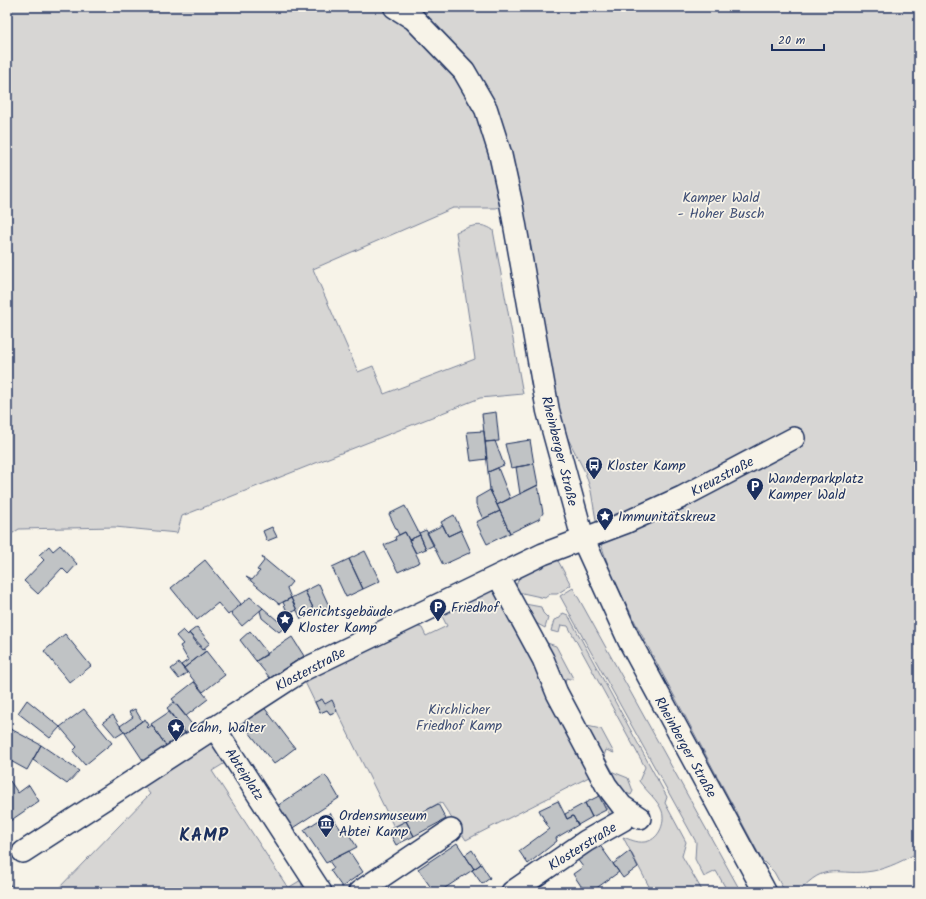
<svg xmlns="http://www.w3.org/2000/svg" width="926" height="899" viewBox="0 0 926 899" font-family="Kalam,sans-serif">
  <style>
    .green { fill: #d7d6d4; stroke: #798299 }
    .building { fill: #c0c3c5; stroke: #1b2f5e }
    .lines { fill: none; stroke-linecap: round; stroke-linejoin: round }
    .minor-casing { stroke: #1b2f5e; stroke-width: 24 }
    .major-casing { stroke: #1b2f5e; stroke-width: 25 }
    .minor { stroke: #f7f3e8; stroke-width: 21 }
    .major { stroke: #f7f3e8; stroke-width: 22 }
    .labels { text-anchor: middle; stroke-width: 3.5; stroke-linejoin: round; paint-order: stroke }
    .park-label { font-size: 14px; fill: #415076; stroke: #f7f3e8 }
    .street-label { font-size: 14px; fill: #1b2f5e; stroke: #f7f3e8 }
    .poi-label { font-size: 14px; fill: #1b2f5e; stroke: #f7f3e8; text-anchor: start }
    .district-label { font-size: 18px; font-weight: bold; letter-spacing: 1px; fill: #1b2f5e; stroke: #f7f3e8 }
  </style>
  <rect width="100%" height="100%" fill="#f7f3e8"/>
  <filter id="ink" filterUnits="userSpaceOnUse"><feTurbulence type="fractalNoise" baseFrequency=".025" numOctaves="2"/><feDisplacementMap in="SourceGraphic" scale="8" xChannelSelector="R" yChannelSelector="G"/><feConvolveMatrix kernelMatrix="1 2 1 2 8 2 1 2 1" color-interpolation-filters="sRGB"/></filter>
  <g filter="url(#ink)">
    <path class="green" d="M7,7H919V852C904,860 889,868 873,871C837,877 826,860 799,892H785L774,872L762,860L638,628L610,571L599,538L591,491L585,472L562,427L511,203L496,208H453L313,269L358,372L373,366L384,394L475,359L456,232C469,227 480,221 493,230L523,394L480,398L182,516L177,533L115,527L19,529L7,537Z
      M556,557L571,585L557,594H550L545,598L518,592L516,585L520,576Z
      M573,588L741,892H728L716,871L704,877L695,859L696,842L560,596Z
      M488,591H493L501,600L613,812L610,815L589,777L466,840L441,802L394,827L337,711L330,714L327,710L320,713L304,680L413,625L422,628L426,636L447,626L440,612Z
      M525,604L541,607L543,613L548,618L545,628L536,623Z
      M563,613L568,615L667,797L665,803L686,842L682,856L703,892H652L623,837C629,839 637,843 644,842C658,841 666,824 662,811C658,800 646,791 639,781L645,767L568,626L561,625L559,633L551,631L554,620L560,618Z
      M544,642L556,646L574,680L566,678L565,684L587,726L601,729L614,753L606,750L604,756L613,772L628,778L633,791L631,795L618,789L562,691Z
      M208,743L214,746L225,763L212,771L288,888L301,880L303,892H55L150,794L143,785Z"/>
    <path class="building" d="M496,412L499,441L485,442L482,414Z
      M484,431L487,459L471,461L467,432Z
      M530,440L534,464L511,468L505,444Z
      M495,441L504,465L488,472L485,442Z
      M534,464L538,485L520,494L516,467Z
      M498,468L510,498L497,505L490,490L488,472Z
      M538,485L543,513L539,519L510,533L497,505Z
      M490,490L500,511L483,519L476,504V498Z
      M405,506L420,535L409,540L405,532L399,535L389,514Z
      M500,511L510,533L487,544L476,522Z
      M454,515L461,530L448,536L441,522Z
      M443,525L448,536L461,530L471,552L443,565L427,533Z
      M272,527L277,537L267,541L263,531Z
      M426,530L434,545L426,549L419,533Z
      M405,532L420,562L398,572L384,545L396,540L395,537Z
      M420,535L426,549L416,553L409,540Z
      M60,545L77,564L68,574L62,568L38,594L24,581L44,560L39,555L49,546L53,551Z
      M365,551L380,581L363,589L349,559Z
      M262,557L292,582L287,588L291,598L279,604L246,577L252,580L260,571L257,570L264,561Z
      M349,559L363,589L346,597L332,567Z
      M205,560L241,604L228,615L218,603L197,620L171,588Z
      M319,584L329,606L315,612L305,591Z
      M305,591L315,612L301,619L291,598Z
      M250,597L263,608L242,626L231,613Z
      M291,598L297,610L288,614L283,602Z
      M263,608L285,627L279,632L262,618L260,611Z
      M197,627L210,643L202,650L189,633Z
      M183,630L188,635L189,633L206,651L184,668L181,665L188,660L180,646L183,644L176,636Z
      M250,631L268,654L256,661L240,640Z
      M65,634L91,666L70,683L44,651Z
      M292,637L304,656L270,678L256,661Z
      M206,651L225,675L203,692L184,668Z
      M179,663L187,673L179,679L171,669Z
      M194,682L208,699L186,716L172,699Z
      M322,699L325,704L332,700L337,711L330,714L327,710L320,713L315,702Z
      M27,700L60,727L50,738L18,713Z
      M174,702L195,728L186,734L167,708Z
      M263,706L295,748L274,764L242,723Z
      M84,709L112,743L85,765L73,751L77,747L60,727Z
      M135,709L142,721L125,733L120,726L133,717L129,712Z
      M169,712L186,734L167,747L151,724Z
      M113,715L124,732L116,737L103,722Z
      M145,719L149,725L147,727L148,728L152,725L167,747L144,762L125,733Z
      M7,727L41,745L27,770L7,759Z
      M41,745L79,771L67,784L33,760Z
      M324,775L328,779L339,798L288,831L274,808Z
      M10,781L18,793L29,785L39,801L7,823V783Z
      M599,796L606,810L592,817L585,803Z
      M558,801L567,819L573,816L578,825L556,838L557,841L528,864L519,851L549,829L539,810Z
      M585,803L592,817L578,825L573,816L567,819L565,814Z
      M438,804L446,819L414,836L406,821Z
      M330,813L345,836L348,833L357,847L326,863L304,830Z
      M406,821L414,836L396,845L388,830Z
      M457,843L474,869L439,892H434L418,869Z
      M599,844L619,872L591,892H585L573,874L583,867L577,859Z
      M472,850L481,864L474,869L465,855Z
      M349,851L363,872L342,887L330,870L334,868L329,861Z
      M630,851L638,867L623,878L613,864Z
      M481,864L490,878L482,884L472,870Z
      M7,880L15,892H7Z"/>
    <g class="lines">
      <g class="minor-casing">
        <path id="minor" d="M498,576L543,659L557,693L606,785L622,806L640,818
          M214,727L321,892
          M23,852L305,669L543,554L625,523L682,497L794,438
          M359,892L451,830
          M512,892L586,841L623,820L630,812"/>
      </g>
      <g class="major-casing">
        <path id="major" d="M395,7L414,19L464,71L486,109L500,153L511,203L548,411L583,539L629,640L765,892"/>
      </g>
      <use href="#minor" class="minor"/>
      <use href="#major" class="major"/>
    </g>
  </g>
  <defs>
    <g id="bus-pin" transform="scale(0.9)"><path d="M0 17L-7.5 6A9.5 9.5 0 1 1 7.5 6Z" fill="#1b2f5e" stroke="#f7f3e8"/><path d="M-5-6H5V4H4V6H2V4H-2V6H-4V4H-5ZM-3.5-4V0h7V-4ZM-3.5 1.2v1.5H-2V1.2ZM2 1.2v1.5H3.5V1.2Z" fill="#fff"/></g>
    <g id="parking-pin" transform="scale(0.9)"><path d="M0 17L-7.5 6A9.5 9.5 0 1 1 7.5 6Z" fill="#1b2f5e" stroke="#f7f3e8"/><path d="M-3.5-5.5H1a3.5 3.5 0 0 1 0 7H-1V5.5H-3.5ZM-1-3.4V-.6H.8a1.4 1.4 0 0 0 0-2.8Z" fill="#fff"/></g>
    <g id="sight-pin" transform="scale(0.9)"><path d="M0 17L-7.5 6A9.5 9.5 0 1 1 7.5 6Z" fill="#1b2f5e" stroke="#f7f3e8"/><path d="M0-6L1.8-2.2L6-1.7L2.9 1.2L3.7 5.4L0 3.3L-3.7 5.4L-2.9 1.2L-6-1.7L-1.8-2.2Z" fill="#fff"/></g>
    <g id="museum-pin" transform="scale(0.9)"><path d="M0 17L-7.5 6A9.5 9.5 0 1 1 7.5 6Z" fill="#1b2f5e" stroke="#f7f3e8"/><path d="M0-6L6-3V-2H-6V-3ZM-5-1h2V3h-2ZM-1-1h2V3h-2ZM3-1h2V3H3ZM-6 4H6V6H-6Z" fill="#fff"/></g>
  </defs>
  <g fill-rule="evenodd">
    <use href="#bus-pin" x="594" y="465"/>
    <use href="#parking-pin" x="755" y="486"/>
    <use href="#sight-pin" x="605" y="516"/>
    <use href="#parking-pin" x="438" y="607"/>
    <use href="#sight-pin" x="285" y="619"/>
    <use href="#sight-pin" x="176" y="727"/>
    <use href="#museum-pin" x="326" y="823"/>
  </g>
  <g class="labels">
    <g class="park-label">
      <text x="721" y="202">Kamper Wald<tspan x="721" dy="16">- Hoher Busch</tspan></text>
      <text x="459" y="714">Kirchlicher<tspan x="459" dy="16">Friedhof Kamp</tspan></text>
    </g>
    <g class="street-label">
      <text transform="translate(560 451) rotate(76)" y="5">Rheinberger Straße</text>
      <text transform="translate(722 476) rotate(-28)" y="5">Kreuzstraße</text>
      <text transform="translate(310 669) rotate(-28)" y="5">Klosterstraße</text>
      <text transform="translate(686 747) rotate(61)" y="5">Rheinberger Straße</text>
      <text transform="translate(245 774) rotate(57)" y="5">Abteiplatz</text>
      <text transform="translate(582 846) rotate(-32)" y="5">Klosterstraße</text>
    </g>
    <g class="poi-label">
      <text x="607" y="470">Kloster Kamp</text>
      <text x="768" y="483">Wanderparkplatz<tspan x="768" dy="16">Kamper Wald</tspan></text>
      <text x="618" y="521">Immunitätskreuz</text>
      <text x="451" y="612">Friedhof</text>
      <text x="298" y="616">Gerichtsgebäude<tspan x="298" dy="16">Kloster Kamp</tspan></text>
      <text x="189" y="732">Cahn, Walter</text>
      <text x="339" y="820">Ordensmuseum<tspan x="339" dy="16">Abtei Kamp</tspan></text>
    </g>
    <g class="district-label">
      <text x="204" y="841">KAMP</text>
    </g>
  </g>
  <rect width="926" height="899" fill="none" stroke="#f7f3e8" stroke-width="24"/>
  <rect x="12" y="12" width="902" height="875" fill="none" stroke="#1b2f5e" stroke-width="1.5" filter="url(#ink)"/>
  <path d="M772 44v6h52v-6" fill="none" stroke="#1b2f5e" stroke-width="2"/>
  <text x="778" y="44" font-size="12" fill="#1b2f5e" stroke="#f7f3e8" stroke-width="3" paint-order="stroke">20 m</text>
</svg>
